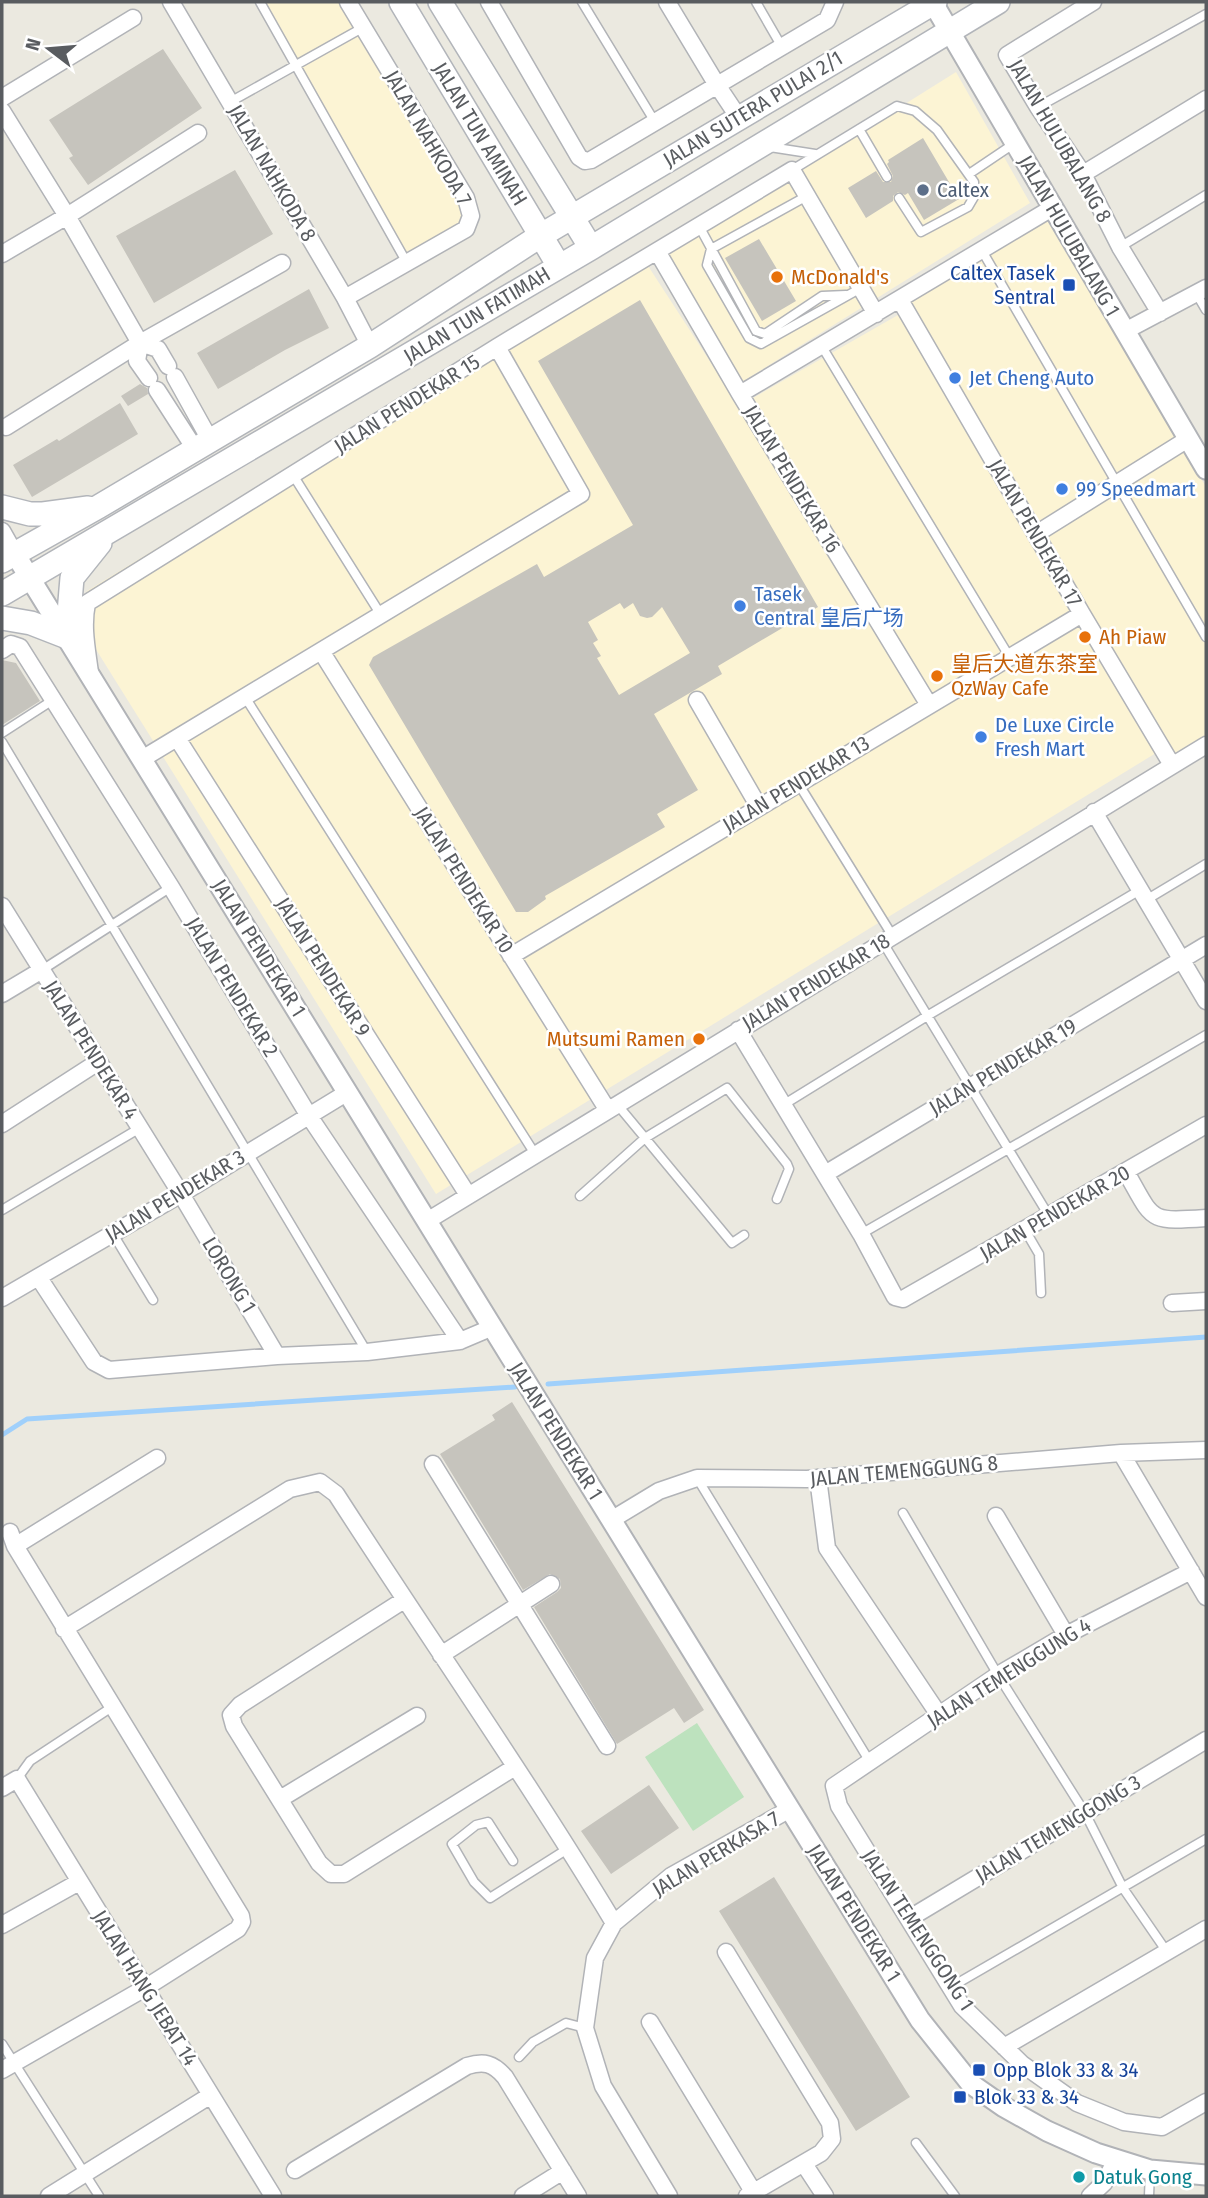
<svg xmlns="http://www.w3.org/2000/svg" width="1208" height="2198" viewBox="0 0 1208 2198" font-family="'Fira Sans Condensed','Noto Sans SC',sans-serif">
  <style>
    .commercial { fill: #fcf4d4 }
    .green { fill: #bde2be }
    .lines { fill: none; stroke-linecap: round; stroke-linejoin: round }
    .stream { stroke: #a0d0fb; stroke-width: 5 }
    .building { fill: #c6c4bd; fill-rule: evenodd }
    .service-casing { stroke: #b1b3b7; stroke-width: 11 }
    .minor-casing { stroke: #b1b3b7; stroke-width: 19 }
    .tertiary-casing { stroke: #b1b3b7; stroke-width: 23 }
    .secondary-casing { stroke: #b2b5ba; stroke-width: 26 }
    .service { stroke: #fff; stroke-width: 8 }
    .minor { stroke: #fff; stroke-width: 16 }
    .tertiary { stroke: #fff; stroke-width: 19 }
    .secondary { stroke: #fff; stroke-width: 23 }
    .service-dot { fill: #5c6f8a; stroke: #fff; stroke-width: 2.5 }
    .food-dot { fill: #e8710a; stroke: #fff; stroke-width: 2.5 }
    .transit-dot { fill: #1a4fb4; stroke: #fff; stroke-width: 2.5 }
    .shop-dot { fill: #3f7fe0; stroke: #fff; stroke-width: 2.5 }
    .culture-dot { fill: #0f9aa8; stroke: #fff; stroke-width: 2.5 }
    .labels { text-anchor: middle; stroke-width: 5; stroke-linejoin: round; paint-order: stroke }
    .street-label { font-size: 21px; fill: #595c60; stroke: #fff }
    .service-label { font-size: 21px; fill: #4e5e75; stroke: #fff; text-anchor: start }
    .transit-label { font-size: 21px; fill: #164399; stroke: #fff; text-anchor: start }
    .food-label { font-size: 21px; fill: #c56008; stroke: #fff; text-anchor: start }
    .shop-label { font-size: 21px; fill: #366cbe; stroke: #fff; text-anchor: start }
    .culture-label { font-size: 21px; fill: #0d838f; stroke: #fff; text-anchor: start }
  </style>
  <rect width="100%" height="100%" fill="#ebe9e0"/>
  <path class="commercial" d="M264,2H341L460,199L464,216L462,224L408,255Z
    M956,72L1030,203L742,382L666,254Z
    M1046,219L1206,487V737L1174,756L908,302Z
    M639,252L739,406L898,315L1156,753L436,1194L77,619L87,591Z"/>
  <path class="green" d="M697,1723L744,1797L693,1831L645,1757Z"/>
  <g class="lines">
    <path class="stream" d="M548,1384L1206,1337
      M2,1435L27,1419L515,1387"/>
  </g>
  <path class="building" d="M163,49L202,108L88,185L69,158L73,156L49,120Z
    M923,138L959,199L924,220L908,193L905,195L898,192L893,196V201L866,218L848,188L876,171L883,182H891L893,176L887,164L889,162L888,160Z
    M235,170L273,234L154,303L116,236Z
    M759,239L796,301L762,321L725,258Z
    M309,289L329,328L285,350L218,389L197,353Z
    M640,300L818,607L718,666L722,674L654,714L698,790L657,814L665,827L545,896L546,899L528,912H516L369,665L373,657L537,564L544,577L633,525L538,361ZM620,603L624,609L633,603L640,616L647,618L652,617L662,607L690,653L619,695L597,658L601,656L593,643L598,640L588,622Z
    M140,384L147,388L148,394L128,406L121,396Z
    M120,403L138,434L32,497L13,465L57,439L59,441Z
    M2,660L16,663L40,701L2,725Z
    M512,1402L704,1710L684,1723L674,1708L617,1744L534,1607L557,1592L561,1588L560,1579L550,1574L523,1590L440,1454L495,1420L492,1415Z
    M649,1785L679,1828L611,1874L581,1831Z
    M774,1877L910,2097L856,2131L719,1911Z"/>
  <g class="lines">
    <g class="service-casing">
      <path id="service" d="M260,2L407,263
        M582,2L655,122
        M756,2L782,47
        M230,102L364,27
        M1038,107L1206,14
        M859,129L887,177
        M770,147L815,154
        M792,170L897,106L915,111L937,130L974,182L975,195L968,207L921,232L899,198
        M969,174L1015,143
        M807,196L711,249L707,265L749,338L761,344L861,288
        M699,226L756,331L765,334L822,296L846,295
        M1120,247L1206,195
        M981,249L1206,637
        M1196,293L1206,310
        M821,345L1009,656
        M293,475L381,615
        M245,697L535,1154
        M2,733L53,700
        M2,742L367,1352
        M798,783L892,935
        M1146,900L1206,864
        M882,941L1049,1216
        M42,970L171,887
        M616,1103L732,1243L744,1235
        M783,1105L927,1016L1140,890
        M580,1196L645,1138L727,1088L787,1164L789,1169L777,1199
        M2,1210L140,1128
        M1025,1230L1039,1254L1041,1293
        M113,1234L153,1300
        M861,1234L1206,1035
        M697,1478L870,1762
        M903,1513L998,1675L1085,1813L1123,1888L1167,1952
        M17,1779L30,1761L112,1707
        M513,1861L488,1822L476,1825L452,1844L474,1882L490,1898L569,1848
        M951,1987L1206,1839
        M2,2044L99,2196
        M519,2057L533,2042L566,2023L585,2028
        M916,2143L955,2196
        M1149,2196L1150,2171"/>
    </g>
    <g class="minor-casing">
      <path id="minor" d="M171,2L345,298L370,346
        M489,2L579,157L585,161L591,160L827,20L835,2
        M667,2L717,85L739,118
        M1093,2L1007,55L1038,107L1083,174L1120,247L1160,313
        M2,98L133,18
        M2,111L67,216L140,343L137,361L149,378
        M1083,174L1206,99
        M657,251L740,394L929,705
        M2,254L67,216L198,133
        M345,298L466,229L471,216L466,198L348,2
        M900,300L1082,614L1172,765
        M1125,331L1206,288
        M140,343L158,349L168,366
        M175,377L210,440
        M157,390L195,449
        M740,394L1052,208
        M6,427L140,343L282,263
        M2,531L15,554
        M1036,534L1188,439
        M2,650L11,644L20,647L171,887L309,1116L460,1341
        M321,651L607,1109
        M90,673C87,649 82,627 87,603L497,347L792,170L876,314
        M697,700L759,807
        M177,738L468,1195
        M142,759L581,494L497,347
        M1094,812L1206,1001
        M2,906L181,1194L277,1356
        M511,956L1082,614
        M2,994L42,970
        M738,1030L861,1234L895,1297L903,1299L1206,1125
        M2,1124L98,1062
        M1126,1172C1154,1221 1147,1222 1206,1218
        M825,1174L1206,945
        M427,1221L1206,745
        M39,1278L94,1362L109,1370L277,1356L367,1352L460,1341L493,1327
        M2,1298L181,1194L348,1092
        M1172,1303L1206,1301
        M1121,1453L1206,1597
        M433,1464L607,1746
        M818,1478L827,1548L939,1715
        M996,1516L1066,1635
        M611,1520L659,1491L697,1478L807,1479L1121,1453L1206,1450
        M15,1546L157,1458
        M1191,1571L1066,1635L998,1675L834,1786L839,1806L962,2006L1022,2064L1077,2103L1124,2122L1162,2127L1206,2102
        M404,1600L240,1705L231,1715L234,1726L319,1863L331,1874H344L515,1767
        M64,1629L290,1489L320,1482L336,1494C428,1637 526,1777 614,1923
        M441,1655L551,1584
        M2,1788L17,1779L273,2196
        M280,1799L417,1716
        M910,1918L1206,1740
        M2,1925L79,1882
        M726,1952L830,2123L832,2139L821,2153L747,2196
        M650,2022L754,2193
        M1004,2047L1206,1929
        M2,2070L145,1988L238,1929L242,1922L241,1916L15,1546L10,1532
        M804,2164L825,2196
        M295,2170L467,2066C484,2061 493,2063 505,2077L578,2196
        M49,2196L211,2095
        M523,2196L563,2171
        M669,2196L603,2086L585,2028L595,1958L614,1923L671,1876L790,1809
        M1090,2196L1104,2183L1116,2160"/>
    </g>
    <g class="tertiary-casing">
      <path id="tertiary" d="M933,3L1206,469
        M15,554L920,2020L971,2084L1004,2107L1047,2131L1096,2153L1150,2170L1206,2175"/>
    </g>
    <g class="secondary-casing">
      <path id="secondary" d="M401,2L559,266
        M440,2L591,248
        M2,507L30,514H43L88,508
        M2,561L98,507L370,346L540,236L935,2
        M2,594L591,248L998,2
        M2,618L31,623L67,637L72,578L100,543"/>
    </g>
    <use href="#service" class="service"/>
    <use href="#minor" class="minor"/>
    <use href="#tertiary" class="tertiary"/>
    <use href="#secondary" class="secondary"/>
  </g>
  <circle class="service-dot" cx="923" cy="190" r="7"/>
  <g class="food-dot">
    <circle cx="777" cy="277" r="7"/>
    <circle cx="1085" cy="637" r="7"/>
    <circle cx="937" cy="676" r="7"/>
    <circle cx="699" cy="1039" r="7"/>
  </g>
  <g class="transit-dot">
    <rect x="1062" y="278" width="14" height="14" rx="3.5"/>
    <rect x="972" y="2063" width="14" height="14" rx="3.5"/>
    <rect x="953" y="2090" width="14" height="14" rx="3.5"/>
  </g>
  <g class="shop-dot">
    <circle cx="955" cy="378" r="7"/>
    <circle cx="1062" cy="489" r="7"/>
    <circle cx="740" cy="606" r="7"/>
    <circle cx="981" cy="737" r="7"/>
  </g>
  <circle class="culture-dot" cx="1079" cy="2177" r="7"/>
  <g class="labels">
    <g class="street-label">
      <text transform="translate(753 109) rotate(-31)" y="7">JALAN SUTERA PULAI 2/1</text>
      <text transform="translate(480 134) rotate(59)" y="7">JALAN TUN AMINAH</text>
      <text transform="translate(428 138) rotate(60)" y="7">JALAN NAHKODA 7</text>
      <text transform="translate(1060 141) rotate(60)" y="7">JALAN HULUBALANG 8</text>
      <text transform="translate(272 173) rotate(60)" y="7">JALAN NAHKODA 8</text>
      <text transform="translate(1069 236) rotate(60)" y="7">JALAN HULUBALANG 1</text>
      <text transform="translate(477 315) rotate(-31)" y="7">JALAN TUN FATIMAH</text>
      <text transform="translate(407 404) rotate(-32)" y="7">JALAN PENDEKAR 15</text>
      <text transform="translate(792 479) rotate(59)" y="7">JALAN PENDEKAR 16</text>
      <text transform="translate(1035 533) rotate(60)" y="7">JALAN PENDEKAR 17</text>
      <text transform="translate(796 784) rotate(-31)" y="7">JALAN PENDEKAR 13</text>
      <text transform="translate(464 880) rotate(58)" y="7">JALAN PENDEKAR 10</text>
      <text transform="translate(259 948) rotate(58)" y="7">JALAN PENDEKAR 1</text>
      <text transform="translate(323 967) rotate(58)" y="7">JALAN PENDEKAR 9</text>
      <text transform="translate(816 982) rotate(-31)" y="7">JALAN PENDEKAR 18</text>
      <text transform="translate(232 987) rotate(59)" y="7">JALAN PENDEKAR 2</text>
      <text transform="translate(91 1050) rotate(58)" y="7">JALAN PENDEKAR 4</text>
      <text transform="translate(1003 1067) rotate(-31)" y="7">JALAN PENDEKAR 19</text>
      <text transform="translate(175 1196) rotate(-31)" y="7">JALAN PENDEKAR 3</text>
      <text transform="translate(1055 1213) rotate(-30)" y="7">JALAN PENDEKAR 20</text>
      <text transform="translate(229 1275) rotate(59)" y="7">LORONG 1</text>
      <text transform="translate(556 1431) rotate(58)" y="7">JALAN PENDEKAR 1</text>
      <text transform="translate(904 1471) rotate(-5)" y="7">JALAN TEMENGGUNG 8</text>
      <text transform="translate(1009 1673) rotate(-32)" y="7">JALAN TEMENGGUNG 4</text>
      <text transform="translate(1058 1829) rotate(-31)" y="7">JALAN TEMENGGONG 3</text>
      <text transform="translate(716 1854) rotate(-31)" y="7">JALAN PERKASA 7</text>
      <text transform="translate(854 1913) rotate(58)" y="7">JALAN PENDEKAR 1</text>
      <text transform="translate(918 1930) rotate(57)" y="7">JALAN TEMENGGONG 1</text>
      <text transform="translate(145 1988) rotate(58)" y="7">JALAN HANG JEBAT 14</text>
    </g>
    <g class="service-label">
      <text x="937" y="197">Caltex</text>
    </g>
    <g class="transit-label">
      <text x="1055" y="280" text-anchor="end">Caltex Tasek<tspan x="1055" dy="24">Sentral</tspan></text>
      <text x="993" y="2077">Opp Blok 33 &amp; 34</text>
      <text x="974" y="2104">Blok 33 &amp; 34</text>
    </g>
    <g class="food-label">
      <text x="791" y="284">McDonald's</text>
      <text x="1099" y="644">Ah Piaw</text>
      <text x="951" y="671">皇后大道东茶室<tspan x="951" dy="24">QzWay Cafe</tspan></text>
      <text x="685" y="1046" text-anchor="end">Mutsumi Ramen</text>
    </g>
    <g class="shop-label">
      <text x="969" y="385">Jet Cheng Auto</text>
      <text x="1076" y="496">99 Speedmart</text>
      <text x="754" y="601">Tasek<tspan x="754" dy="24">Central 皇后广场</tspan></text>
      <text x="995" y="732">De Luxe Circle<tspan x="995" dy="24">Fresh Mart</tspan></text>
    </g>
    <g class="culture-label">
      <text x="1093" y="2184">Datuk Gong</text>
    </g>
  </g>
  <rect width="1208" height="2198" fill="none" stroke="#595c60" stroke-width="7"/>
  <g transform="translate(49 49) rotate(286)" stroke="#ffffff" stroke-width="5" paint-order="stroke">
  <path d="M0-5L12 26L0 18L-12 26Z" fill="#595c60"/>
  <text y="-10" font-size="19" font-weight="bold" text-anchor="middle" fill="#595c60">N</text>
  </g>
</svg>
